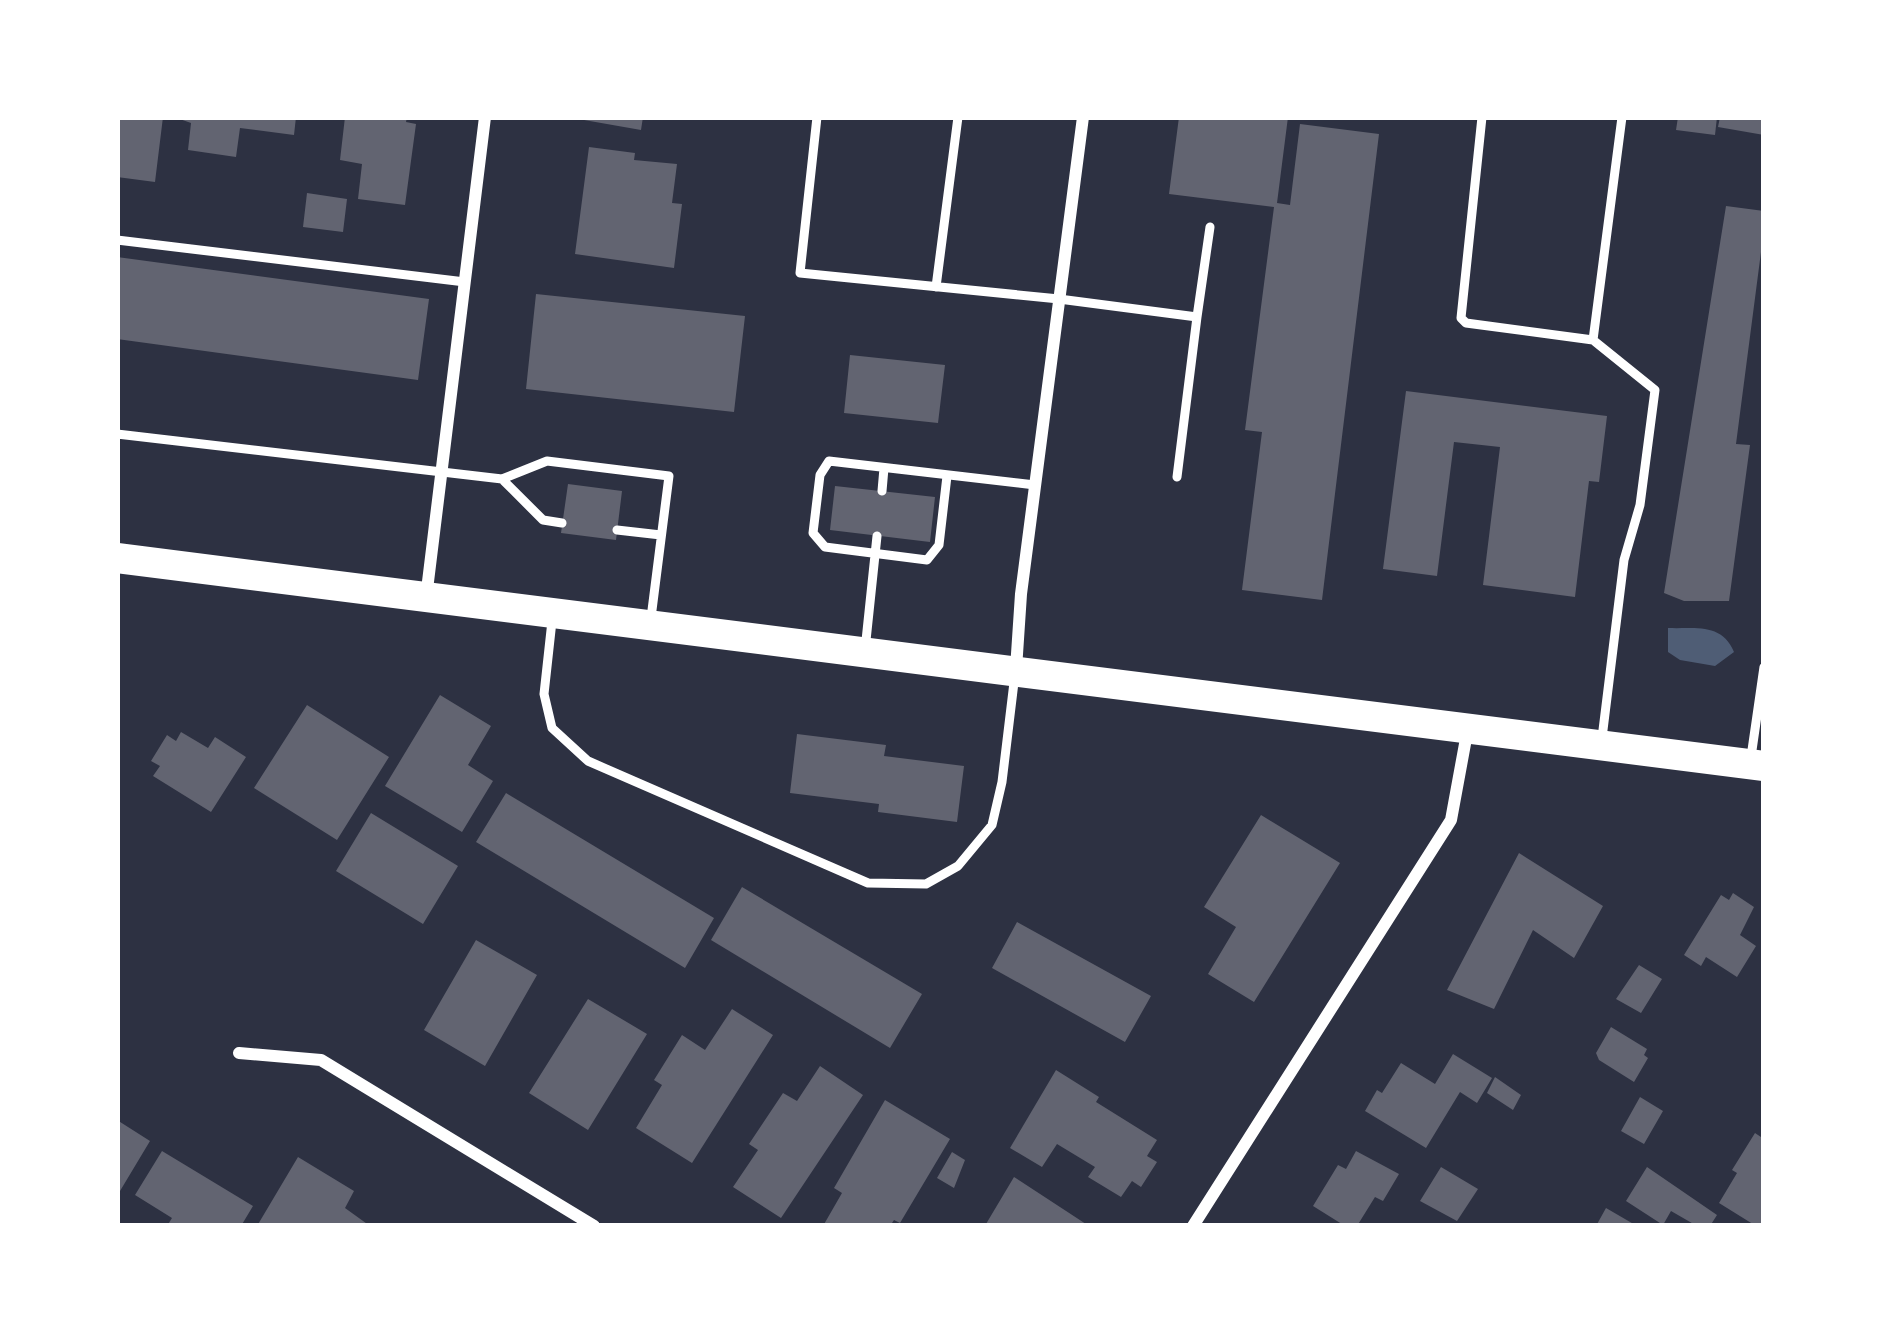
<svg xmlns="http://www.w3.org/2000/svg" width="1881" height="1343" viewBox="0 0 1881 1343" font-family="'Noto Sans',sans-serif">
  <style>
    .water { fill: #4f5d75 }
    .building { fill: #626471 }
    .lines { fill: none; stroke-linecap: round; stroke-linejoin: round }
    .service { stroke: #fff; stroke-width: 9 }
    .minor { stroke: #fff; stroke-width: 12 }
    .primary { stroke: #fff; stroke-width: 30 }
  </style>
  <rect width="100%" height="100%" fill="#2d3142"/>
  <path class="water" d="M1668,628C1696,629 1722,623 1734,652L1715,666L1680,660L1668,652Z"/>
  <path class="building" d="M117,117H163L155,182L117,177Z
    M174,117H296L294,135L240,128L236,157L188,150L191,123Z
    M345,117H407L406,122L416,124L405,205L358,199L362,164L340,160Z
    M567,117H643L641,130Z
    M1179,117H1288L1277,203L1290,205L1300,124L1379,134L1322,600L1242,590L1262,432L1245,430L1274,207L1169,194Z
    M1678,117H1717L1715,135L1676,130Z
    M1720,117H1764V135L1718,127Z
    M589,147L635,153L634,160L677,164L672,203L682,204L674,268L575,254Z
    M307,193L347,199L343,232L303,227Z
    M1726,206L1764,211V253L1761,252L1736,444L1750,445L1729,601H1684L1664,593Z
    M117,257L429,299L418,380L117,339Z
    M536,294L745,316L734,412L526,389Z
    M850,355L945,365L938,423L844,413Z
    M1406,391L1607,416L1599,482L1589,481L1575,597L1483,585L1500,447L1454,442L1437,576L1383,569Z
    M568,484L622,491L616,540L561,533Z
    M835,486L935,497L930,542L830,530Z
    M440,695L491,726L468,765L493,781L462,832L385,786Z
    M307,705L389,757L337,840L254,788Z
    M181,732L208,748L215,737L246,757L211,812L153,776L160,766L151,761L167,735L176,741Z
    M797,734L886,745L884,756L964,766L957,822L878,812L879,804L790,793Z
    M506,793L714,918L685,968L476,842Z
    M371,813L458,866L423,924L336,871Z
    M1261,815L1340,863L1254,1002L1208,974L1236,927L1204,907Z
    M1519,853L1603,906L1574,958L1533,930L1494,1009L1447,990Z
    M742,887L922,994L890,1048L711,940Z
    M1733,893L1754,907L1740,935L1756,946L1737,977L1706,957L1701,966L1684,955L1721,895L1729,900Z
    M1017,922L1151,996L1125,1042L992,968Z
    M476,940L537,975L485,1066L424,1030Z
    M1639,965L1662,979L1641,1013L1616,999Z
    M588,999L647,1034L588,1130L529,1093Z
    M732,1009L773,1035L692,1163L636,1128L662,1085L654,1080L682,1035L705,1050Z
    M1611,1027L1647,1049L1644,1055L1648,1058L1634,1082L1599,1060L1596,1053Z
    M1453,1054L1492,1078L1477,1103L1460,1092L1426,1148L1365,1111L1377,1090L1382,1093L1401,1063L1435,1084Z
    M820,1066L863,1095L781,1218L733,1187L758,1150L749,1144L783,1093L797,1101Z
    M1056,1070L1099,1097L1096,1102L1157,1140L1147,1156L1157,1162L1141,1187L1132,1181L1121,1197L1088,1177L1095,1167L1057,1144L1042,1167L1010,1148Z
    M1495,1077L1521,1095L1513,1110L1487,1093Z
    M1640,1097L1663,1111L1644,1144L1621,1131Z
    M885,1100L950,1139L900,1223L894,1220L890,1226H823L842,1193L834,1188Z
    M117,1120L150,1141L117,1196Z
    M1755,1133L1764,1139V1226H1756L1719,1203L1737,1173L1732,1170Z
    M162,1151L253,1206L241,1226H167L172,1218L135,1195Z
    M1356,1151L1399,1174L1383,1201L1375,1197L1357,1226H1345L1313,1206L1338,1165L1346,1169Z
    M952,1152L965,1160L954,1188L937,1178Z
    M298,1157L354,1191L345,1208L370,1226H257Z
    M1441,1167L1478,1189L1457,1221L1420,1201Z
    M1647,1167L1717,1215L1710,1226H1697L1671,1211L1663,1225L1626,1201Z
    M1014,1177L1089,1226H989L986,1224Z
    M1606,1208L1637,1226H1596Z"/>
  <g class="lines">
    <path class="service" d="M817,117L800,273L1059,299L1197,317L1177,477
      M1482,117L1461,318L1466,323L1593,340L1622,117
      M117,240L465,282
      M936,287L958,117
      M1197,317L1210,227
      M1593,340L1655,390L1640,505L1624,560L1602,738
      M117,434L502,479L547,461L669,476L651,618
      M947,476L939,545L927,560L825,547L813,533L820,475L829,461L1035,485
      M502,479L543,520L562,523
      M882,491L884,468
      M617,530L661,535
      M552,621L544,694L552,728L588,761L868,883L926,884L958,866L992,825L1002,782L1015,674
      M865,650L877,536
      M1751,757L1764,667"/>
    <path class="minor" d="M426,598L485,117
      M1016,669L1021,594L1083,117
      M239,1053L321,1060L594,1226
      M1193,1226L1451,820L1467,733"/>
    <path class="primary" d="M117,558L1764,766"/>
  </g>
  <rect width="1881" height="1343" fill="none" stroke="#ffffff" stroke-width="240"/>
</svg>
